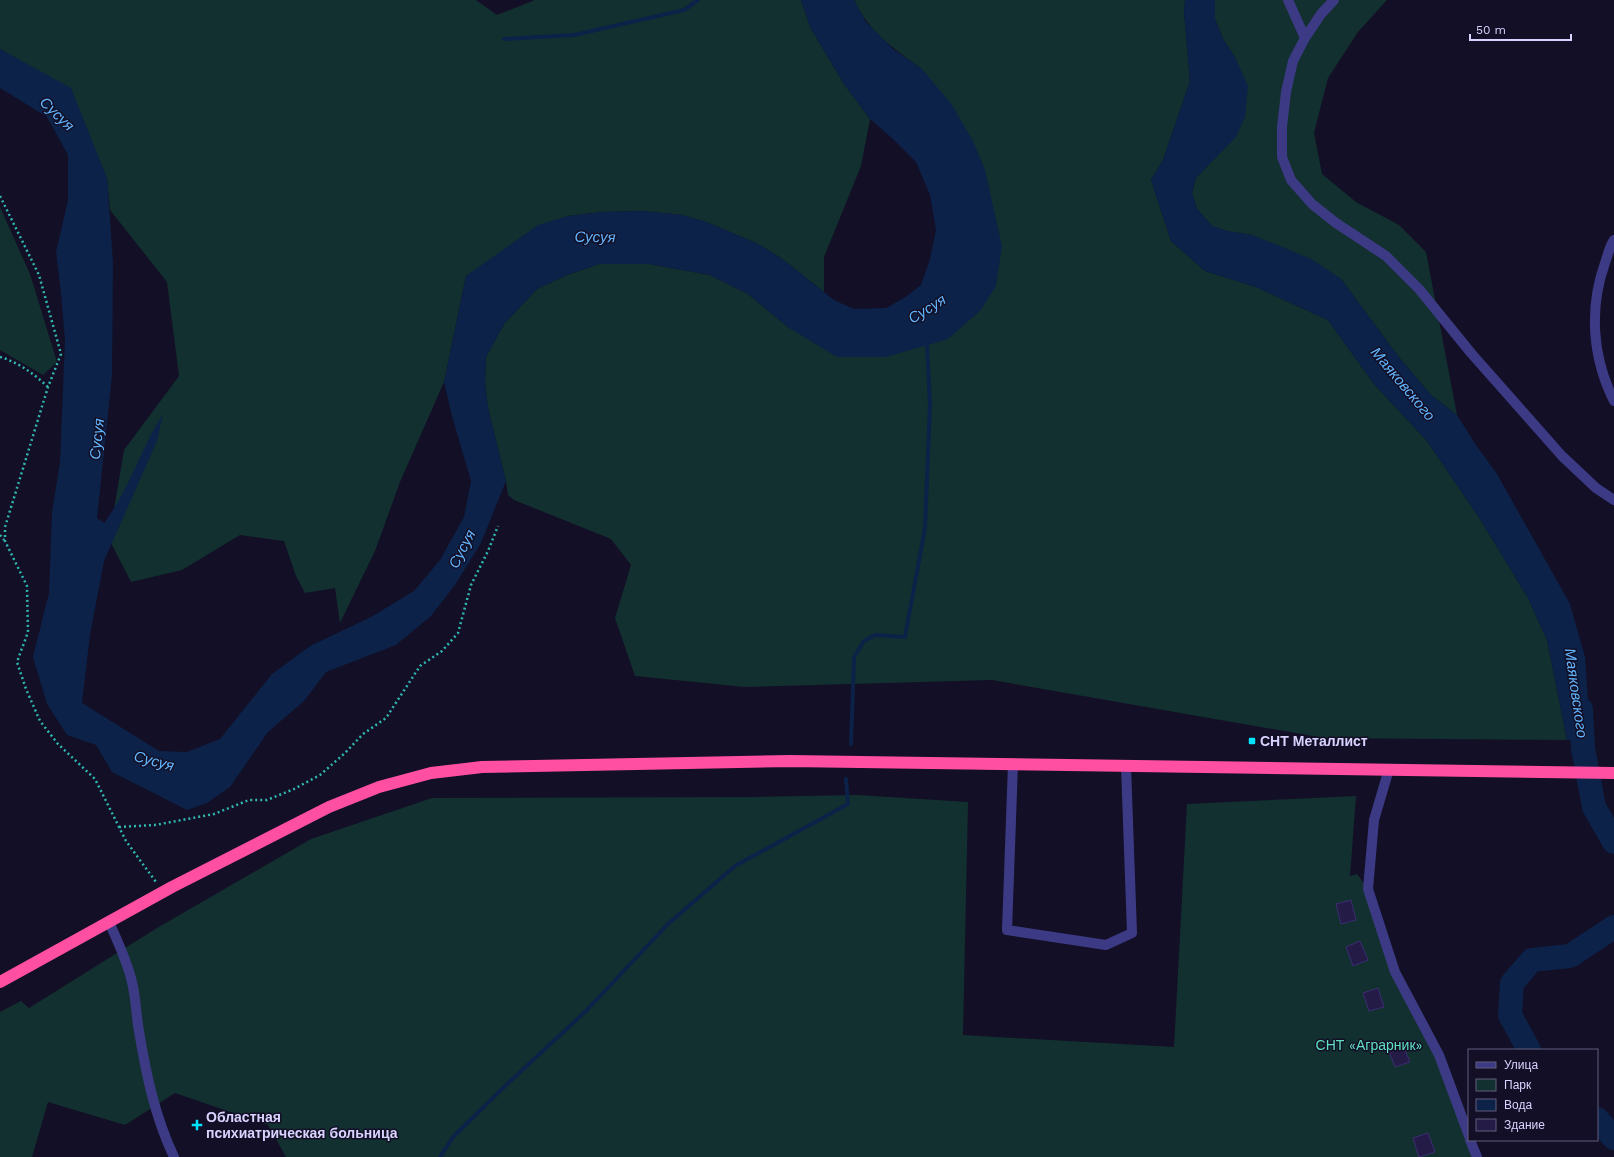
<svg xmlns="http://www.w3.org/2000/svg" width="1614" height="1157" viewBox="0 0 1614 1157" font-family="'Work Sans',sans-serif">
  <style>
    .green { fill: #12302f }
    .water { fill: #0c2248 }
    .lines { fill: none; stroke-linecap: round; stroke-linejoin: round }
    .stream { stroke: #0c2248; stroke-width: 4 }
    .river { stroke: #0c2248; stroke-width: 24 }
    .building { fill: #241b47; stroke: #3b2d73 }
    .path { stroke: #2fb8b0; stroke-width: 2.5; stroke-dasharray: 2 3; stroke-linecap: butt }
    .minor { stroke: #3d3a85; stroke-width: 10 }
    .highway { stroke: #ff4fa3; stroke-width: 12 }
    .poi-dot { fill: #00e5ff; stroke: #130f26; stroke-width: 1.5 }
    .labels { text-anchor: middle; stroke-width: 3; stroke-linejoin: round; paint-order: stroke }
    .poi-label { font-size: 14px; font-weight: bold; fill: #d9d4ff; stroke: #130f26; text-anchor: start }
    .park-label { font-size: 14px; fill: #5fe0c0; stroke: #130f26 }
    .water-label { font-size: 15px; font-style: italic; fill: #62b6ff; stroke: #130f26 }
  </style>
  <rect width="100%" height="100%" fill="#130f26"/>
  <path class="green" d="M0,0H476L497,15L535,0H801L810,27L844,84L870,119L861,166L824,257V292L781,258L756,243L706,222L682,215L642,211L602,212L568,216L466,276L444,382L400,482L375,551L340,623L335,588L305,593L296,576L284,541L240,535L182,570L131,582L109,539L124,450L179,376L167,282L110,210L107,178L19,60L0,49Z
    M854,0H1185L1184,12L1190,81L1163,160L1151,180L1171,241L1205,271L1256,287L1328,320L1374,384L1427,441L1480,519L1528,598L1547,640L1567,740L1324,738L992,680L744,687L635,676L615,618L631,565L611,539L514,500L508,495L506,481L488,408L485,383L486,357L504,324L537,289L567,275L599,264H649L710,275L748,294L789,328L948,339L922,69C894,49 869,32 854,0Z
    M1215,0H1387L1358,32L1328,78L1314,133L1322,174L1356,202L1399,225L1426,252L1457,415L1431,395L1398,356L1341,279L1252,235L1227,231L1212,226L1197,209L1192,193L1196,178L1211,162L1235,57L1223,39L1215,19Z
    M0,207L30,274L57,362L43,375L0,350Z
    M858,795L968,802L963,1035L1174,1047L1187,804L1356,796L1350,876L1357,874L1368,889L1395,972L1439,1055L1477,1157H286L268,1125L175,1093L125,1125L48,1102L32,1157H0V1012L21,1001L29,1008L157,928L311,839L432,798L753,797Z"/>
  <path class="water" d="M801,0H854L866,22L893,49L922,69L952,105L973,141L985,170L1002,246L996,286L980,311L948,339L886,357H837L789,328L748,294L710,275L649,264H599L567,275L537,289L504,324L486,357L485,383L488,408L506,481L481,543L455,585L431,616L396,645L326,672L304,701L268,732L230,787L207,803L187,810L112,772L96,745L67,735L47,704L33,657L49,593L52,512L60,462L65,340L61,293L56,252L68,200V155L47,117L0,88V49L71,88L107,178L113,262L112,375L97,518L104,523C129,490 141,448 163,414L157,441L104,561L90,635L82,703L159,751L187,752L220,739L272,674L310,646L371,617L414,591L440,560L464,517L471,481L452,416L444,382L466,276L538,225L568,216L602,212L642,211L682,215L706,222L756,243L781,258L834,300L854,309L886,308L904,298L921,285L930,259L936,230L930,195L916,162L894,140L870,119L844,84L810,27Z
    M1185,0H1215V19L1223,39L1235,57L1248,86L1245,117L1236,137L1196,178L1192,193L1197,209L1212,226L1227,231L1252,235L1285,248L1313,260L1341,279L1398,356L1431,395L1457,415L1476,445L1497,474L1570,604L1585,657L1591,741L1567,740L1547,640L1528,598L1480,519L1427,441L1374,384L1328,320L1256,287L1205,271L1171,241L1151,180L1163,160L1190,81L1184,12Z"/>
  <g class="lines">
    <path class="stream" d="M504,39L574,35L684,10L698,0
      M851,744L854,657L864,641L875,635L905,637L925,528L930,405L927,345L924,342
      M440,1157L453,1137L505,1086L586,1011L668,924L735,866L848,804L846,779"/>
    <path class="river" d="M1581,709L1583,748L1594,807L1614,842
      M1529,1050L1510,1015L1512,983L1532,960L1570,956L1614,927
      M1597,1119L1614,1138"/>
  </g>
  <path class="building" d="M1351,900L1356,920L1341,924L1336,904Z
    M1360,941L1368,960L1353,966L1346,947Z
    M1378,988L1384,1007L1369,1011L1363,993Z
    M1402,1043L1410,1062L1395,1067L1388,1049Z
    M1428,1133L1435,1152L1419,1157L1413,1138Z"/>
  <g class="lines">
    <path class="path" d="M0,196L39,275L61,354L48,387L5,527V541L27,586L28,632L17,662L26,689L40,721L58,744L95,779L126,841L156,882
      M0,357C18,362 34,374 48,387
      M0,535L4,540
      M119,827L155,825L214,814L249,800H267L294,789L320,775L345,753L363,734L386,718L420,666L442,651L458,633L471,585L488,551L498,526"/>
    <path class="minor" d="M1288,0L1305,38
      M1334,0L1321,14L1305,38L1293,61L1286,92L1282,127V157L1291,180L1312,204L1336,223L1386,256L1419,289L1471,353L1562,456L1596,488L1614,500
      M1614,240C1609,247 1608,255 1605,263C1589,308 1592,357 1614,401
      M1013,764L1007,930L1106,945L1132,933L1126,766
      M1389,769L1374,820L1368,889L1395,972L1439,1055L1469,1136
      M109,922C118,942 127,961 132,982C136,998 136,1015 139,1031C146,1074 155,1117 174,1157
      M1470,1140L1477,1157"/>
    <path class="highway" d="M0,982L172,887L329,807L379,787L431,773L482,767L790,761L1614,773"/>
  </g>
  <g class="poi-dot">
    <rect x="1248" y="737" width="8" height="8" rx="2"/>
    <path d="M195 1119h4v4h4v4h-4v4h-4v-4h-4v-4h4z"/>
  </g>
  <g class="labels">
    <g class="poi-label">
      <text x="1260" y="746">СНТ Металлист</text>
      <text x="206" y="1122">Областная<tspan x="206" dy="16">психиатрическая больница</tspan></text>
    </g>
    <g class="park-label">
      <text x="1369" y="1050">СНТ «Аграрник»</text>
    </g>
    <g class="water-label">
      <text transform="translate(57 114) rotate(44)" y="5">Сусуя</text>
      <text transform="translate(595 237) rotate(1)" y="5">Сусуя</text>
      <text transform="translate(927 309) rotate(-32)" y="5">Сусуя</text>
      <text transform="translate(1403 384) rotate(50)" y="5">Маяковского</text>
      <text transform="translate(97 439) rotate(-84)" y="5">Сусуя</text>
      <text transform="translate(462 549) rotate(-63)" y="5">Сусуя</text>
      <text transform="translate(1576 693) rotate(82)" y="5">Маяковского</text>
      <text transform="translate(154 761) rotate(15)" y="5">Сусуя</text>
    </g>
  </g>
  <rect x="1468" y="1049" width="130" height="92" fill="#130f26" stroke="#625e7d"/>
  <rect x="1476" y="1062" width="20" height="6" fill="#3d3a85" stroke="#625e7d"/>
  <text x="1504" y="1069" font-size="12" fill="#d9d4ff">Улица</text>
  <rect x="1476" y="1079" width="20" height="12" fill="#12302f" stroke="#625e7d"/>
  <text x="1504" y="1089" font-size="12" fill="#d9d4ff">Парк</text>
  <rect x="1476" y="1099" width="20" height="12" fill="#0c2248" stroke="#625e7d"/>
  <text x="1504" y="1109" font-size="12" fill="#d9d4ff">Вода</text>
  <rect x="1476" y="1119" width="20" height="12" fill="#241b47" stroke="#625e7d"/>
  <text x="1504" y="1129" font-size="12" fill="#d9d4ff">Здание</text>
  <path d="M1470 34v6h101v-6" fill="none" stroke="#d9d4ff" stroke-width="2"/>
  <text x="1476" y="34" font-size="12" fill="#d9d4ff" stroke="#130f26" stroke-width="3" paint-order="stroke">50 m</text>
</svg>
